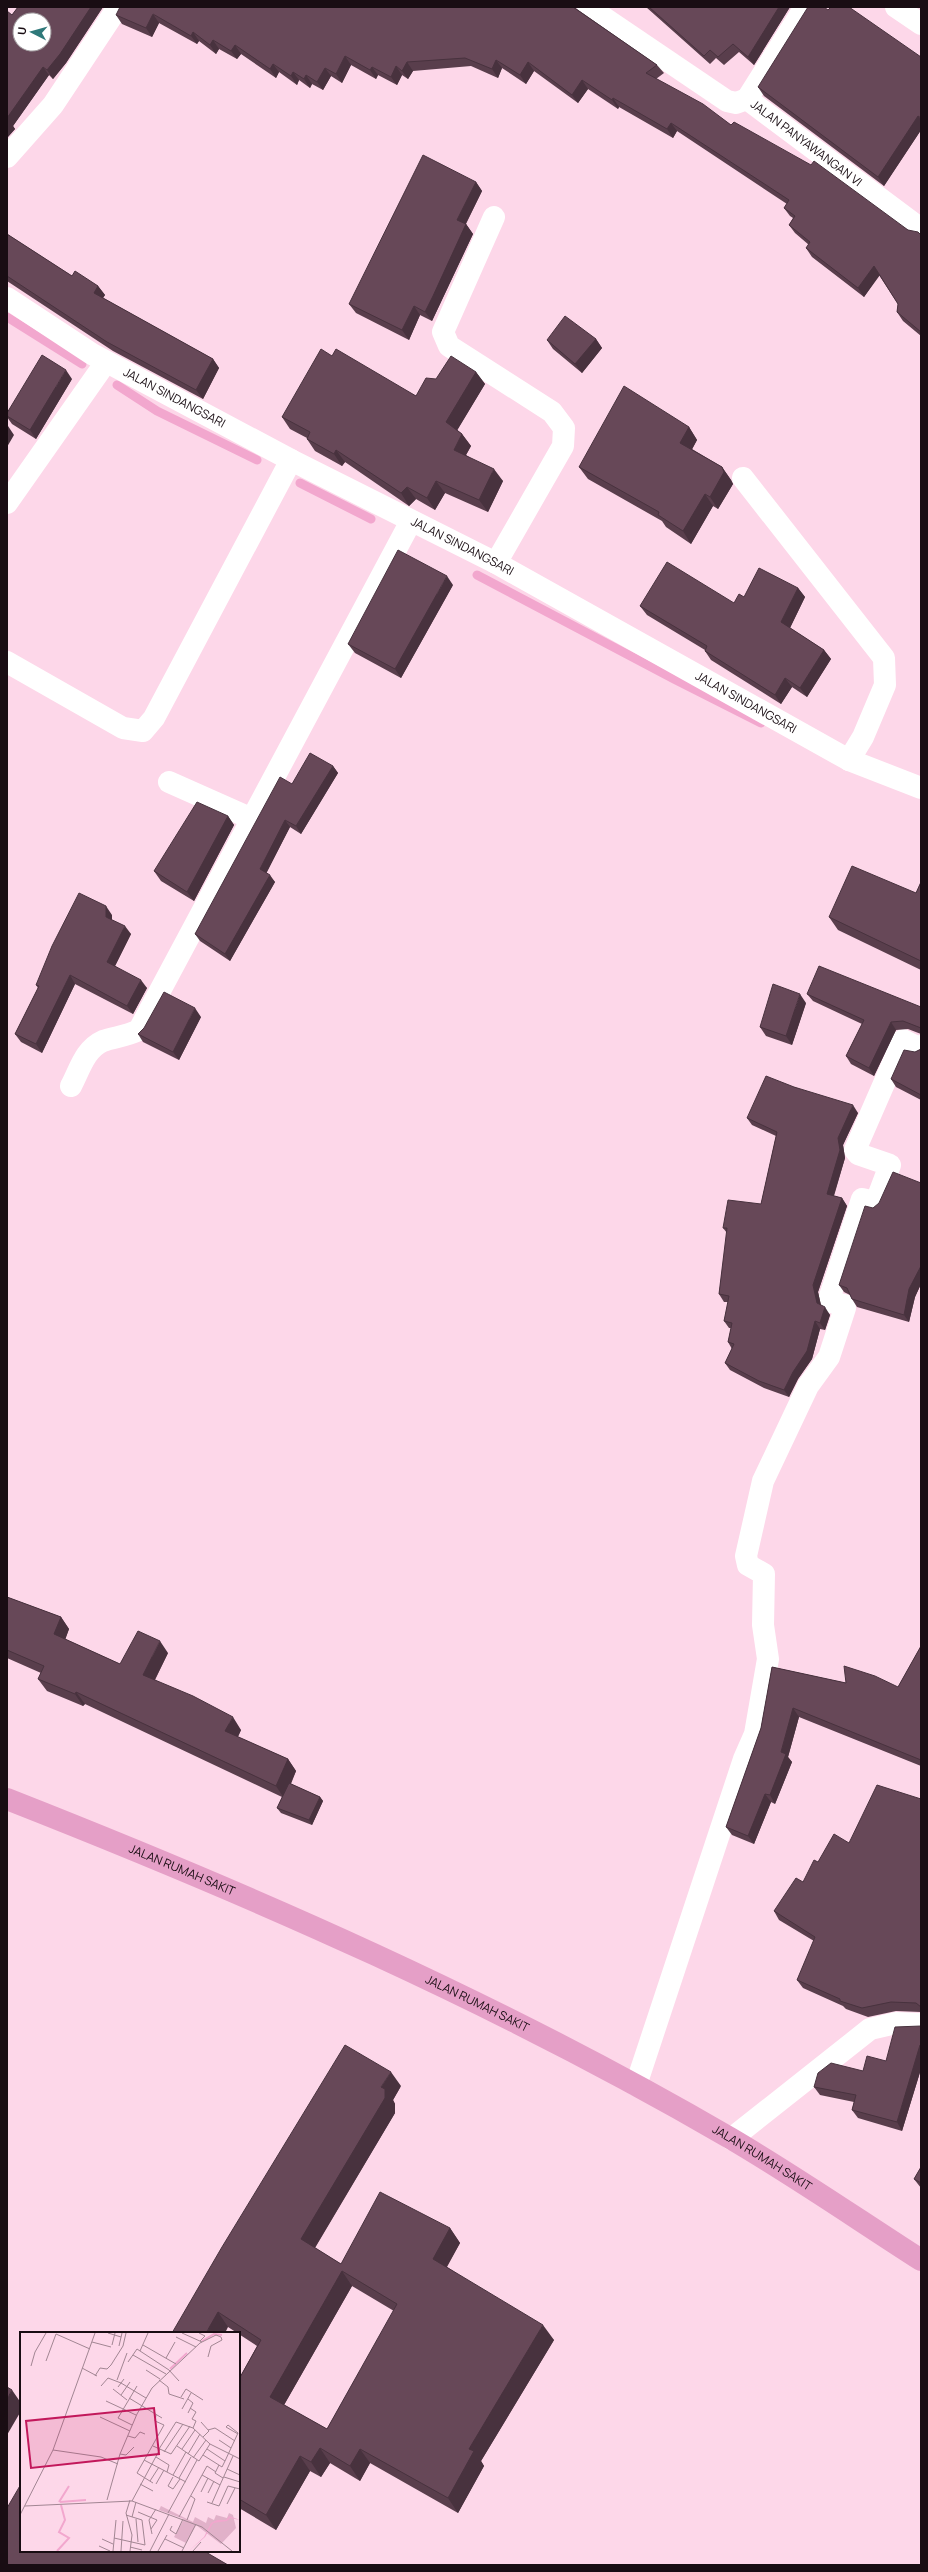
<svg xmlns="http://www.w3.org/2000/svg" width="928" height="2572" viewBox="0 0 928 2572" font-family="Manrope,sans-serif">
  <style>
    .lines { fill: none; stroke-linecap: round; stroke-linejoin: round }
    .stream { stroke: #f2a7ce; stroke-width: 9 }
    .street { stroke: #fff; stroke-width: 22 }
    .primary { stroke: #e59fc7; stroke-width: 22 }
    .wall { fill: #593e4c; fill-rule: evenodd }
    .shaded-wall { fill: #48323e }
    .building { fill: #674858; stroke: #48323e; fill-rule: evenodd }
    .labels { text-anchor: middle; stroke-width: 4; stroke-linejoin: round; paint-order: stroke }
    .street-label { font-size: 12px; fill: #190d13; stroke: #fff }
    .inset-river { fill: none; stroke: #f2a7ce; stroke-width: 2 }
    .inset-road { fill: none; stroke: #a28693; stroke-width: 1 }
    .view { fill: #c2185b; fill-opacity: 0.15; stroke: #c2185b; stroke-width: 2 }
    .inset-edge { fill: none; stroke: #190d13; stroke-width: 2 }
  </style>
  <rect width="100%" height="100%" fill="#fdd7e9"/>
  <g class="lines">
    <path class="stream" d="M7,317L82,364
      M117,385L157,411L257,460
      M300,483L371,519
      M477,575L674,679L761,723"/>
    <g class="street">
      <path d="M588,7L727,101L736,103L747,99"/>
      <path d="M896,7L921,24"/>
      <path id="s1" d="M747,99L921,229"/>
      <path d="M747,99L805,7"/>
      <path d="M7,157L53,105L118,7"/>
      <path d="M494,217L443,332L449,346L552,412L564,428L563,446L496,563"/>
      <path id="s2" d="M7,298L92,354L291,460L496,563L849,760L921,788"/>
      <path d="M743,478L884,658L885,685L863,737L849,760"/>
      <path d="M7,503L106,362"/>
      <path d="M7,662L123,728L143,731L154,718L291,460"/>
      <path d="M169,782L250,818"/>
      <path d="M71,1086C80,1069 85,1049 103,1041C115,1037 127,1036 139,1030L411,521"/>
      <path d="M636,2085L744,1759L755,1734L768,1659L763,1625L764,1574L748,1565L746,1556L763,1481L808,1386L829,1357L845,1308L844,1305L831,1302L830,1296L862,1199L876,1202L890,1165L858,1154L855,1150L903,1040L917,1047L921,1046"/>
      <path d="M731,2139L870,2029L896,2023L921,2024"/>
    </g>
    <path class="primary" id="s3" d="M7,1799C254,1896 500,2004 730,2138C795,2176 857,2219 921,2260"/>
  </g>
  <path class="wall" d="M18,7H103L66,63L53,79L49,75L13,126L15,129L7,138L12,15Z
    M574,7L657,65L664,73L656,79L731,125L908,230L921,235V336L903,321L897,312L898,304L879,275L864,297L812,257L806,248L809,245L795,233L789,225L793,218L790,216L784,208L787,204L677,131L673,138L619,107L618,109L588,89L578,103L534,71L526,84L502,68L498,78L471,66L413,71L408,79L402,75L397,85L378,75L376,79L351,65L342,83L331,76L323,90L312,84L310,88L299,80L297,85L279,72L276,78L241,54L237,59L219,49L216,54L199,41L197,44L159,23L152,37L122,24L116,15Z
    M646,7H790L754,65L739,52L724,65L716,58L710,64Z
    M828,10L921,57V130L884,186L764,96L758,87Z
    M476,182L482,191L466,224L473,234L432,321L420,315L409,340L356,313L349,304Z
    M7,234L72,276L98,286L105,295L103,298L213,359L219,368L203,399L113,351L7,281Z
    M596,339L602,348L582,373L553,349L547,340Z
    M332,356L416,396L436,379L476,372L485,384L457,430L462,434L471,446L466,455L503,481L488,512L445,493L435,510L416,499L409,506L345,462L342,466L315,451L307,439V438L290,429L282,417Z
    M72,379L36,439L12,424L7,417V413Z
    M689,427L697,440L692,449L722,467L731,480L733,484L718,509L713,506L691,544L666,527L662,521L588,479L579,467Z
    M453,585L401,678L355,653L348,644Z
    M798,588L805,597L790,628L824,650L831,659L807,697L792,687L781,704L711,660L705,651V650L647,615L640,606L734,603L744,597Z
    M333,766L338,773L301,834L290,827L266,873L275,882L230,961L200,941L195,934L292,784Z
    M228,816L234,825L194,901L161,881L154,871Z
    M921,882V970L838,930L829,917L916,893Z
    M112,915V920L131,934L115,966L147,988L133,1014L75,984L42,1053L21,1042L15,1034L38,988L36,985Z
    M807,994L921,1007V1034L908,1029L896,1030L874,1076L851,1064L846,1056L862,1024L813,1001Z
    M806,1003L792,1045L766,1036L760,1027Z
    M201,1017L179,1060L143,1042L138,1034L144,1028Z
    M921,1049V1100L896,1087L891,1079L915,1052Z
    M794,1087L858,1113L843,1145L845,1158L834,1196L842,1198L847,1206L818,1292L821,1305L830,1315L825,1330L820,1329L812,1359L798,1379L789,1397L764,1388L730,1370L725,1363L732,1349L728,1342L731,1328H729L724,1321L728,1302H724L719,1294L727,1233L723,1228L761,1204L776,1136L752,1125L747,1118Z
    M921,1183V1284L915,1297L909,1322L857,1307L852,1299L850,1295L844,1292L839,1285L873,1208Z
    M7,1597L61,1617L69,1629L65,1639L120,1664L168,1653L155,1680L241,1730L238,1737L288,1759L296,1771L291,1784L320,1797L323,1801L312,1825L281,1813L277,1808L282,1797L85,1704L83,1706L47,1691L38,1679L41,1673L7,1658Z
    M921,1646V1766L799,1717L788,1757L792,1762L775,1804L771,1802L754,1844L732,1835L726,1827L761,1728L772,1667L846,1683L898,1687Z
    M921,1799V2012L896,2011L868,2017L846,2009L843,2006L803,1988L797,1980L814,1941L779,1920L774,1911L803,1882L818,1862Z
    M921,2026V2069L902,2131L858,2118L852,2110L854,2102L820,2095L814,2087L863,2071L886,2061Z
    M401,2086L393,2100L395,2104V2113L315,2248L341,2264L450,2228L460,2243L447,2267L554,2340L481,2461L484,2466L458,2513L370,2463L360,2481L330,2463L321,2477L310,2471L276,2530L239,2508V2379L257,2346L228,2327L172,2333ZM352,2286L394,2311L327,2429L284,2405Z
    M921,2167V2188L914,2179Z"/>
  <path class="shaded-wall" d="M91,7H103L66,63L53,79L47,70Z
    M779,7H790L754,65L748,57Z
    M153,14L159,23L152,37L146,28Z
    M193,32L199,41L197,44L191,36Z
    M213,40L219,49L216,54L210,45Z
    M235,45L241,54L237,59L231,51Z
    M345,56L351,65L342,83L336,74Z
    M496,60L502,68L498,78L492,69Z
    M407,62L413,71L408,79L402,71Z
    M528,62L534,71L526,84L520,75Z
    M273,64L279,72L276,78L270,69Z
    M396,66L402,75L397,85L391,77Z
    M43,67L49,75L13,126L15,129L7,138V118Z
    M372,67L378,75L376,79L370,70Z
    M325,68L331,76L323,90L317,82Z
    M293,72L299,80L297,85L291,76Z
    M306,75L312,84L310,88L304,79Z
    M582,80L588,89L578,103L572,95Z
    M613,98L619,107L618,109L612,100Z
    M918,116L921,120V130L884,186L878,177Z
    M671,123L677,131L673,138L667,129Z
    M476,182L482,191L463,229L457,220Z
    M466,224L473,234L432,321L425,312Z
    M874,266L880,275L864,297L858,288Z
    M98,286L105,295L100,302L94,293Z
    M414,306L420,315L409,340L402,330Z
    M596,339L602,348L582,373L575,364Z
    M213,359L219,368L203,399L196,390Z
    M66,370L72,379L36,439L30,430Z
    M476,372L485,384L455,434L446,422Z
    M8,426L14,435L7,447V428Z
    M689,427L697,440L689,455L680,443Z
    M462,434L471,446L462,462L454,450Z
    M336,450L345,462L342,466L334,454Z
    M722,467L731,480L733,484L718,509L710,497Z
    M494,469L503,481L488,512L479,500Z
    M436,481L445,493L435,510L427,498Z
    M407,487L416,499L409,506L401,493Z
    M705,494L713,506L691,544L683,531Z
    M447,576L453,585L401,678L395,669Z
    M798,588L805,597L788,632L781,622Z
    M824,650L831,659L807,697L800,688Z
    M785,678L792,687L781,704L775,695Z
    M333,766L338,773L301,834L296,826Z
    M228,816L234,825L194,901L187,892Z
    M285,820L290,827L265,876L260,869Z
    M270,875L275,882L230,961L225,954Z
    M106,906L112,915V925L106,917Z
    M125,926L131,934L113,970L107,962Z
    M70,975L75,984L42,1053L36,1044Z
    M141,980L147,988L133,1014L127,1006Z
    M800,994L806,1003L792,1045L786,1036Z
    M195,1008L201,1017L179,1060L173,1052Z
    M891,1022L896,1030L874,1076L869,1068Z
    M853,1105L858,1113L843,1145L845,1158L832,1201L827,1194L838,1138Z
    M842,1198L847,1206L818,1292L822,1310L817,1303L813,1285Z
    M921,1266V1284L915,1297L909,1322L904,1315L909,1289Z
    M825,1307L830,1315L825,1330L820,1323Z
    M815,1321L820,1329L812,1359L798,1379L789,1397L784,1390Z
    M61,1617L69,1629L63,1646L54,1634Z
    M160,1641L168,1653L151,1687L143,1675Z
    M76,1692L85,1704L83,1706L75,1694Z
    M793,1708L799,1717L788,1757L792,1762L775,1804L770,1795Z
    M233,1717L241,1730L234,1744L225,1731Z
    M288,1759L296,1771L284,1798L276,1786Z
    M765,1794L771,1802L754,1844L748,1836Z
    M320,1797L323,1801L312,1825L309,1820Z
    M920,2045L921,2046V2069L902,2131L897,2122Z
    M391,2072L401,2086L393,2100L395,2104V2113L311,2254L301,2239L381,2087Z
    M450,2228L460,2243L443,2273L433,2259Z
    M342,2271L352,2286L280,2412L270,2397Z
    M218,2312L228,2327L225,2333H206Z
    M543,2325L554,2340L481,2461L484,2466L458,2513L448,2498L469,2449Z
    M12,2390L21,2403V2411L7,2435V2399Z
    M320,2448L330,2463L321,2477L311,2462Z
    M360,2449L370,2463L360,2481L350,2466Z
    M300,2456L310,2471L276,2530L266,2515Z"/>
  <path class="building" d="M18,7H91L60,54L47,70L43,67L7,118V11L12,15ZM20,20H44V44H20Z
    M120,7H573L657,65L646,73L703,104L731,125L734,122L811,165L814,161L908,230L918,232L921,235V332L897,312L898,304L874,266L858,288L806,248L810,242L789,225L795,216L784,208L789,200L671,123L667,129L613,98L612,100L582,80L572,95L528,62L520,75L496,60L492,69L465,58L407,62L402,71L396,66L391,77L372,67L370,70L345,56L336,74L325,68L317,82L306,75L304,79L293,72L291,76L273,64L270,69L235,45L231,51L213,40L210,45L193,32L191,36L153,14L146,28L116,15Z
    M649,7H779L748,57L733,44L718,57L710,50L704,56Z
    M808,7H824L828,10L831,7H849L921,57V118L918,116L878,177L758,87Z
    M423,155L476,182L457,220L466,224L433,296L425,312L414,306L402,330L349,304Z
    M7,234L72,276L75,271L98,286L94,293L213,359L196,390L107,342L7,276Z
    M565,316L596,339L575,364L547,340Z
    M321,349L332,356L336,349L416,396L426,378L436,379L451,356L476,372L446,422L462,434L454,450L494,469L479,500L436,481L427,498L407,487L401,493L336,450L334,454L307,439L310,432L282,417Z
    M42,355L66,370L30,430L7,416V413Z
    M624,386L689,427L680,443L722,467L724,472L710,497L705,494L683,531L658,515L659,512L579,467Z
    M398,550L447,576L395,669L348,644Z
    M667,562L734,603L739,594L744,597L759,568L798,588L781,622L824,650L800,688L785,678L775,695L705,651L707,646L640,606Z
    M310,753L333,766L296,826L285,820L260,869L270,875L225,954L195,934L280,777L292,784Z
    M197,802L228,816L187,892L154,871Z
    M852,866L916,893L921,882V961L829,917Z
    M79,893L106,906V917L125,926L107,962L141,980L127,1006L70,975L36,1044L15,1034L39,986L36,985L52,946Z
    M819,966L921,1007V1028L903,1021L891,1022L869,1068L846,1056L864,1020L807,994Z
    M773,984L800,994L786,1036L760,1027Z
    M164,992L195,1008L173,1052L138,1034L144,1028Z
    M921,1049V1095L891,1079L904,1050L915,1052Z
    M766,1076L794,1087L853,1105L838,1138L840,1150L827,1194L842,1198L813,1285L817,1303L825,1307L820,1323L815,1321L807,1351L793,1372L784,1390L759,1381L725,1363L734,1344L728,1342L732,1323L724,1321L729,1296L719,1294L727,1228H723L728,1200L761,1204L777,1132L747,1118Z
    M893,1172L921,1183V1266L909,1289L904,1315L852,1299L847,1288L839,1285L865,1206L873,1208L879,1203Z
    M7,1597L61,1617L54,1634L120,1664L138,1631L160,1641L143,1675L193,1696L233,1717L225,1731L288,1759L276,1786L76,1692L75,1694L38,1679L44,1666L7,1650Z
    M921,1646V1760L793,1708L781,1752L786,1754L770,1795L765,1794L748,1836L726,1827L761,1728L772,1667L846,1683L844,1666L875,1676L898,1687Z
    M289,1783L320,1797L309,1820L277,1808Z
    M877,1785L921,1799V2007L916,2003L891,2002L862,2008L840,2001V1999L797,1980L815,1937L774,1911L796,1878L803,1882L814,1860L818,1862L834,1834L849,1843Z
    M921,2026V2045H920L897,2122L852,2110L856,2095L814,2087L818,2073L831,2063L863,2071L867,2056L886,2061L895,2027Z
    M345,2045L391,2072L381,2087L385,2089V2098L301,2239L341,2264L380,2192L450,2228L433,2259L543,2325L469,2449L474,2451L448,2498L360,2449L350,2466L320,2448L311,2462L300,2456L266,2515L239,2499V2379L261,2340L218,2312L206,2333H172L222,2247ZM342,2271L397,2304L327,2429L270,2397Z
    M921,2167V2183L914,2179Z
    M7,2387L12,2390L7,2399Z
    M21,2484V2551H204L228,2565H7V2508Z"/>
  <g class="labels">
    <g class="street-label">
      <text dy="4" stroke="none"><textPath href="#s1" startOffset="74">JALAN PANYAWANGAN VI</textPath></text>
      <text dy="4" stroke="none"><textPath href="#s2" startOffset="195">JALAN SINDANGSARI</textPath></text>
      <text dy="4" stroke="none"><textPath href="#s2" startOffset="519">JALAN SINDANGSARI</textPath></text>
      <text dy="4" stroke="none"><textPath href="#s2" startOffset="843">JALAN SINDANGSARI</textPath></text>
      <text dy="4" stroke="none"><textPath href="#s3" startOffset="189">JALAN RUMAH SAKIT</textPath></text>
      <text dy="4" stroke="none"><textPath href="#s3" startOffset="513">JALAN RUMAH SAKIT</textPath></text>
      <text dy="4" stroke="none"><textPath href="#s3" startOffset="837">JALAN RUMAH SAKIT</textPath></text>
    </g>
  </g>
  <g transform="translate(20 2332)">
    <rect width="220" height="220" fill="#fdd7e9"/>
    <path d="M141,174L173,190L175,185L186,191L188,185L194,188L196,183L207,186L209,181L213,183L216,196L201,212L176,193L166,211L154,205L164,187L139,178Z" fill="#e1b1c9"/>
    <path d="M209,184L220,188L210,186L207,189L193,191L185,205L169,219L184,205L191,191L197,188H206Z" fill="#f2a7ce"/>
    <path class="inset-river" d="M182,9L194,2L202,3M150,37L167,21M39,170L49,154M40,170L66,168M37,219L49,206L39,200L45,188L41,173"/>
    <path class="inset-road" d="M88,1L101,5M162,1L182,10M179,1L185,4L180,9M36,2L70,17M156,5L176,15M72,10L91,15M92,13L95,1M123,13L156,32M99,14L102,1M120,19L128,1M113,23L146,42M188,25L191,14L202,8L201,5M146,26L155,10M26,29L36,2M108,30L117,17L149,38L159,49M11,34L15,20L26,1M62,36L77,44M126,38L140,47M75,44L80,36L87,37L91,33L103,14L106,1M104,47L101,51L126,66M97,48L107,21M139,48L148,55L149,62L164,67M81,54L88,46L101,51L98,55M93,57L107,68M101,63L110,50M161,65L166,57L183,68M109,66L142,86M168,67L173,71L168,81M86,69L116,83M170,76L176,80L172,87L176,89L173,96M162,77L171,61M80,85L110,99M181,90L189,99L183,105M112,93L98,86L117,54M208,93L206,95L218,102M188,98L195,96L215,109M108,104L115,106L120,100L125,102M199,108L211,116M133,114L151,122L170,94M157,114L179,129L190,112M139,117L156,90L173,96L190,112L220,127M162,117L175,98M33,118L81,125L98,132M144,120L163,92M100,122L106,123L114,115M168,122L180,102M183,123L202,135L205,129L187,117M136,125L149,133L147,140M173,126L186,108M124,128L166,150M205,129L218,101L208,93M199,133L195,141L203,146M207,137L220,143M153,143L166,120M182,143L200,153L213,124M153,145L148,154L153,157L160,147M204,145L220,150M159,146L171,125M130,149L139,135M133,151L117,141L144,93L135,89L136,83M120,152L133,159M136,152L144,138M181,160L188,146M188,161L194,149M87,168L100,122L117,82L132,56L180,11L196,3L201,5M110,168L106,181L112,203L110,219M112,169L140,117M187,170L199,174L208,154L220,157M192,171L200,153M207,172L215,156M5,174L112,169L182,195L212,219M118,180L137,188L131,197M148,181L177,128M0,183L33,118L75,1M112,185L116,170M159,185L187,134L196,140M116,187L118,210M167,188L175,167L171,164M152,194L150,198L156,202L163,187M132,202L129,188L136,177M94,206L125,213L122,188L106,183M82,207L93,212M145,207L164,216M79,214L90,219M110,215L122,218M93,219L96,188M101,219L103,189M130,219L149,182M138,219L147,203M162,219L176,192M173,219L181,210"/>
    <path class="view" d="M134,76L139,122L11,136L6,89Z"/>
    <rect width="220" height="220" class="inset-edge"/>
  </g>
  <rect width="928" height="2572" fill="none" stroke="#190d13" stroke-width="16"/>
  <g transform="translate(32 32) rotate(276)"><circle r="19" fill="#ffffff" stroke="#a39ea1"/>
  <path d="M0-3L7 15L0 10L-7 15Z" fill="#2f797a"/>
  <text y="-6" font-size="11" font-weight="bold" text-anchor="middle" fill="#190d13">U</text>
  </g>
</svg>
